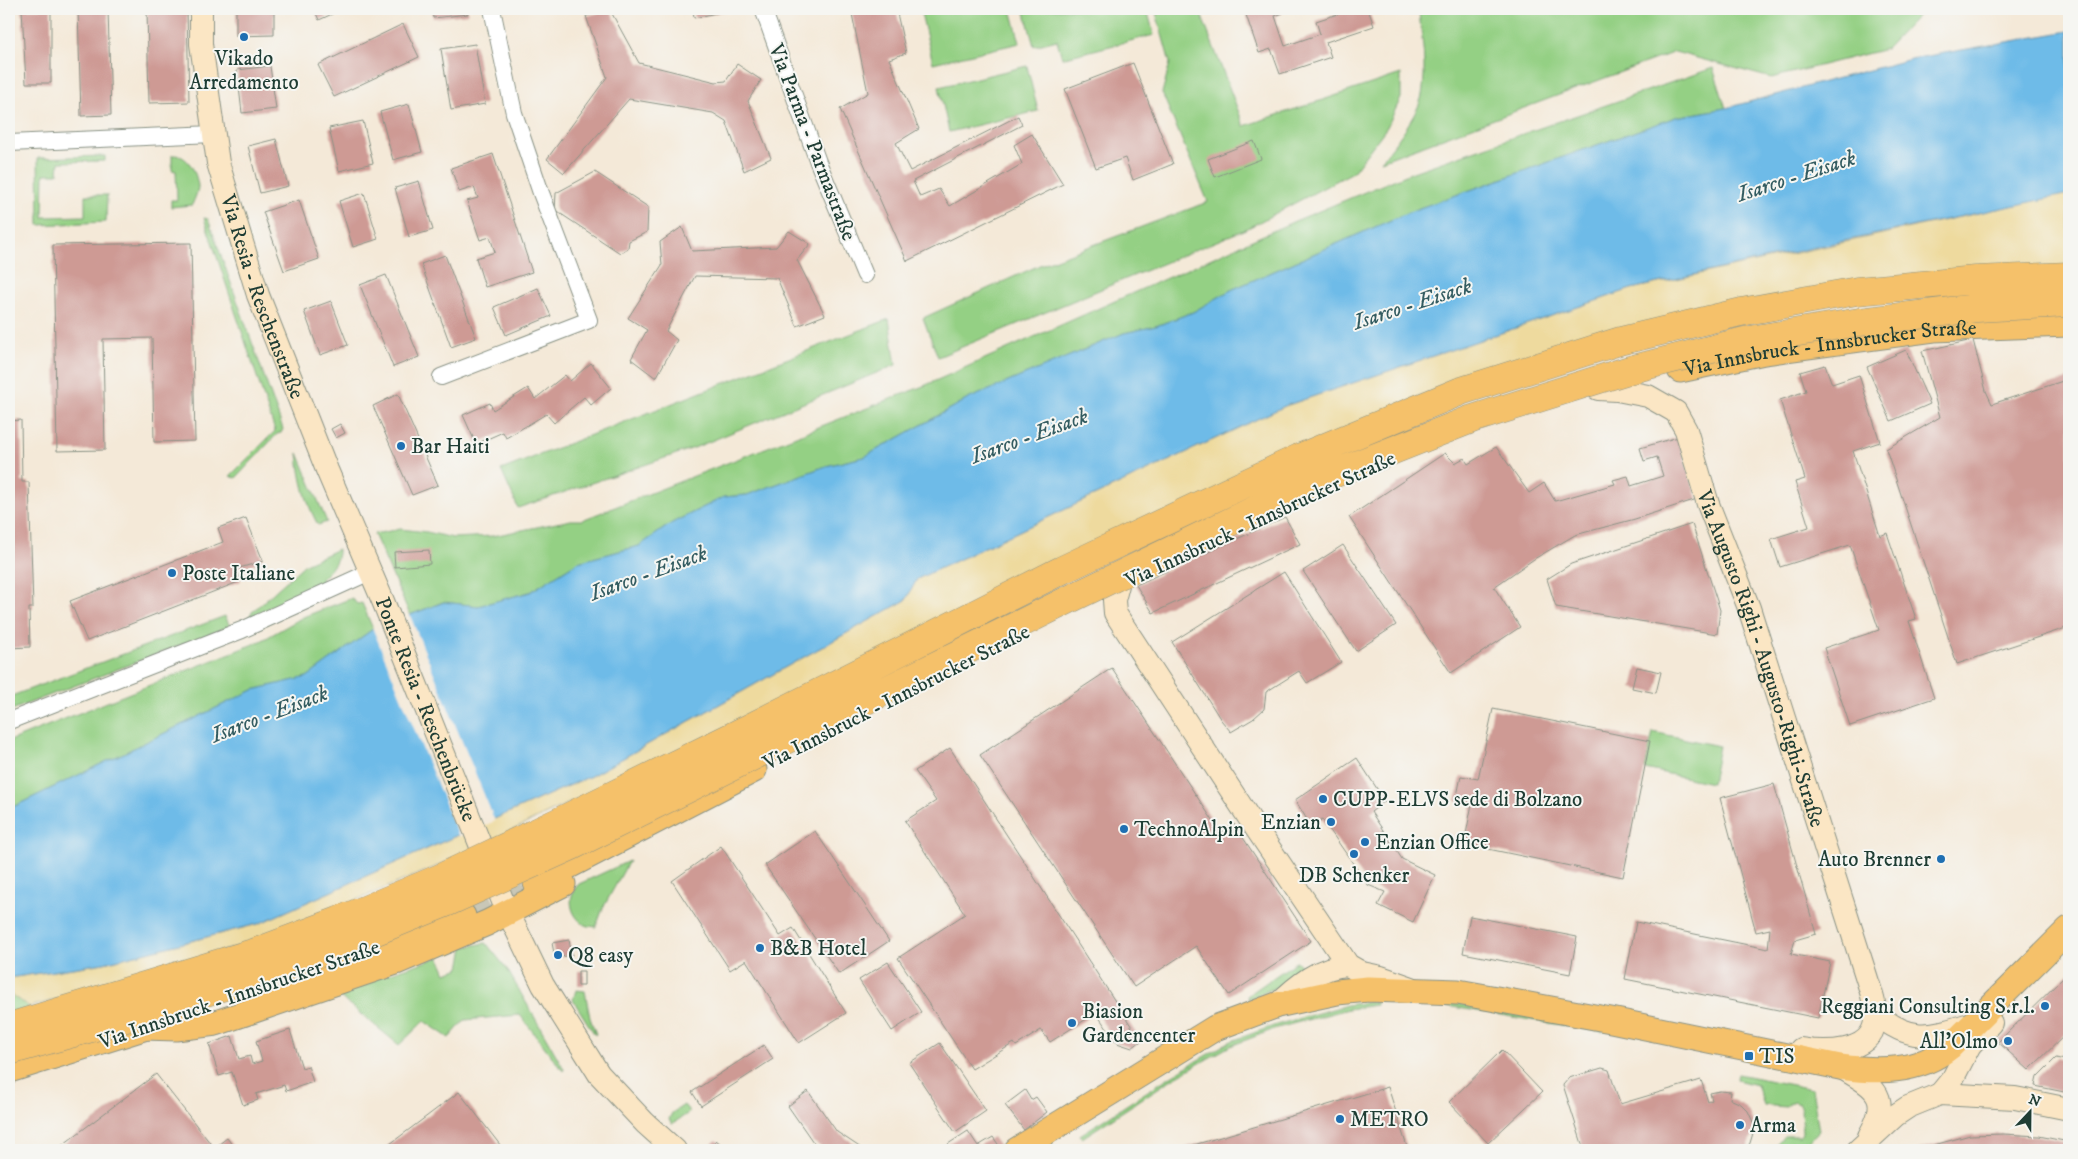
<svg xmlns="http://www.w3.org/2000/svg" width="2078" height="1159" viewBox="0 0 2078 1159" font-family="'IM FELL DW Pica',serif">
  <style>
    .green { fill: #94d084; stroke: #5a865c }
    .sand { fill: #eeda9e; stroke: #868c69 }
    .water { fill: #6ebbe8; stroke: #467c8e }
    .pier { fill: #f4e9d8 }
    .building { fill: #ce9a94 }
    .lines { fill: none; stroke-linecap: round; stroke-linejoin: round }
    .primary-tunnel { stroke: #c9c7b7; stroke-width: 25; stroke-dasharray: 25 12; stroke-linecap: butt }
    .street-casing { stroke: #8a9386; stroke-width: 18 }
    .secondary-casing { stroke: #8a9386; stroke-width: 24 }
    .primary-casing { stroke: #8a9386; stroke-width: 27 }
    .street { stroke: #fff; stroke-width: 16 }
    .secondary { stroke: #fbe6c4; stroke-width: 22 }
    .primary { stroke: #f5c16b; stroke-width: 25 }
    .highway-bridge-casing { stroke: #8a9386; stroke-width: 29; stroke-linecap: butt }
    .highway-bridge { stroke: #f5c16b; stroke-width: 28 }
    .poi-dot { fill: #1f6fb2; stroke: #f6f6f2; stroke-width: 2 }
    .labels { text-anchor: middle; stroke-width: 4; stroke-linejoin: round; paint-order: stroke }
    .poi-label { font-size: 21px; fill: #1f3d34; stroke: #f6f6f2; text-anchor: start }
    .street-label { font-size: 21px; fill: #1f3d34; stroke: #f6f6f2 }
    .water-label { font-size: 22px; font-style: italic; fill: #335c61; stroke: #f6f6f2 }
  </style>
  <rect width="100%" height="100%" fill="#f6f6f2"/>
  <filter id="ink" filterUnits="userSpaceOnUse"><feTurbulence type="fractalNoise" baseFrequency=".02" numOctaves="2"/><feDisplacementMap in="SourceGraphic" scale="10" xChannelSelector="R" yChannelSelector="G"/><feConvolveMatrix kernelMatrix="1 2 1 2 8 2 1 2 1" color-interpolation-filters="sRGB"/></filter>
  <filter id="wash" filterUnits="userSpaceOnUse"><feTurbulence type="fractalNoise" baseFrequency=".0096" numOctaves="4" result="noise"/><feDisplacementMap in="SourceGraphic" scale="20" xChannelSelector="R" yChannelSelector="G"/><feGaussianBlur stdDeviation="1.12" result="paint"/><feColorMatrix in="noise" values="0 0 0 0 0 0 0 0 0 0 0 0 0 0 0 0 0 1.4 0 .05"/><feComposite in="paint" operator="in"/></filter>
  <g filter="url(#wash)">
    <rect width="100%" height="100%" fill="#f4e9d8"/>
    <path class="green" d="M920,9H1011L1020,43L933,63Z
      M1024,9H1147L1154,35L1062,58L1057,40L1034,46Z
      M1155,9H1199L1244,126L1401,74V98L1387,127L1353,172L1248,228L938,357L923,318L1040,265L1208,202L1162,93L1170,63Z
      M1433,9H1924L1886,49L1771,78L1675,52L1381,161C1394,145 1418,115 1422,95C1427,68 1422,39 1419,13Z
      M1027,66L1038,111L949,132L939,87Z
      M1713,68L1726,108L1676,117L1414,210L1231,290L1193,312L1156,326L1124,333L968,399L864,457L826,466L747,495L724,497L672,523L639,546L578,562L530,592L478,606L443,602L410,615L374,534L400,529L427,532L453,538L493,536L571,520H582L926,385L1295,221L1413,172Z
      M172,155C188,154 196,171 198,186C198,192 194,200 192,205L171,207V200H177L176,171L172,170Z
      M105,156V161L59,162L58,174H44L43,217L85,216V195H107L106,222L39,225L38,158Z
      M204,218L208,219L283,429L281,433L277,434L236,478L230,476L275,431Z
      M889,319L896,365L694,448L518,508L501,470Z
      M298,453L327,522L318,525C306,503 300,479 298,453Z
      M338,549C339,562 330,570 321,579L323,581L309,586L249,619L251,613L305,564Z
      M352,598L357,604L362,603L373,629L307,677L253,690L15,806H9V741L261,641L303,617Z
      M225,616L230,626L9,711V697Z
      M1653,732L1719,746L1712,783L1645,769Z
      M629,861L603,908L596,927C593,926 588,927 585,925C570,916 566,896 579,884Z
      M486,943L507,969L564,1069L563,1071L520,1015L465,1020L449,1038L424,1021L399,1045L334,992L439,957L446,973L460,968L464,947Z
      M1297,961L1304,970L1292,981L1248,999L1247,996Z
      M576,990L585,991L590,1018L596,1034L595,1035L573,1000Z
      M9,994L30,1007L9,1014Z
      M1436,1000L1603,1029V1032L1435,1004Z
      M1376,1001V1005L1348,1009L1277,1028L1230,1046L1172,1079L1082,1138L1080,1135L1171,1076L1229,1042L1276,1025L1347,1005Z
      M1738,1074L1812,1089L1819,1131L1799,1150H1778L1777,1143L1784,1136H1800L1802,1133L1801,1106L1799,1103L1793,1101L1786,1107L1764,1105L1757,1085L1737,1080Z
      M684,1105L690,1112L672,1124L669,1119L672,1113Z"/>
    <path class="sand" d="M2065,194L2069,195V269L1860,284L1444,385L433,868L260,940L30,1007L9,994V978L104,963L258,924L591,776L906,600L917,579L1285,406L1631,289Z"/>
    <path class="water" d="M2069,31V194L1834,243L1631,289L1285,406L917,579L906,600L591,776L258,924L104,963L9,978V806H15L253,690L307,677L373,629L444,602L478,606L530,592L578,562L639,546L672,523L724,497L747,495L826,466L864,457L968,399L1124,333L1156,326L1193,312L1231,290L1414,210L1676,117L1726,108L1911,59Z"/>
    <path class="pier" d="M409,613L495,821L459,837L372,627Z"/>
    <g id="blocks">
      <path class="building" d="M22,9H51V83H26Z
        M78,9H108L111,115L81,116Z
        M147,9H187L189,102L149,103Z
        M236,9H274V35L236,36Z
        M314,9H343L319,20Z
        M432,9H467L468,14L433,18Z
        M693,9H725V11L694,18Z
        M851,9H896L906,53L889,59L919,129L896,143L910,171L1018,116L1022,125L913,181L920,197L939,189L950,206L1022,164L1014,145L1032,134L1063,184L907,261L840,109L868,93Z
        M1244,9H1281L1283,13L1275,16L1285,46L1320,34L1316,21L1353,9H1368L1374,26L1326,42L1331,57L1280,74L1271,49L1259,53Z
        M610,10L639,63L716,82L726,81L737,64L761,80L748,101L771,158L744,171L726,121L713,113L629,99L564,173L547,159L607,77L586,16Z
        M403,24L419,57L334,97L318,65Z
        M475,44L485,104L451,110L441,49Z
        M1133,63L1173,164L1133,180L1125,158L1096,168L1065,89Z
        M270,66L276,109L242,113L237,70Z
        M409,104L422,152L393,160L380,112Z
        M363,121L373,163L339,171L329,128Z
        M276,139L288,186L260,193L248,146Z
        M1254,141L1261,159L1215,177L1208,159Z
        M493,154L532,272L485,287L476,258L495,252L490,237L480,240L467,201L478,198L474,187L459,192L451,168Z
        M595,172L648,207L647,232L629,241L628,248L620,253L555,210L556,193Z
        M419,181L433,230L409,237L395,188Z
        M364,193L378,239L353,247L339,201Z
        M299,200L319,259L284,271L263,212Z
        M682,227L692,251L776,247L789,231L810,244L797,260L825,315L797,326L777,278L695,276L666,331L677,340L656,378L631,359L647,330L628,318L662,265L660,242Z
        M191,243L195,441L154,442L152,338L103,339L105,450L57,451L53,245Z
        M445,255L476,338L451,347L421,264Z
        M386,275L419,357L393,367L360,285Z
        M538,288L551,316L506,335L494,307Z
        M331,301L348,345L320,355L304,311Z
        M1973,340L1986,391L1992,404L2069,379V627L1957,664L1886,449L1940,417L1922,351Z
        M1906,350L1930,404L1891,421L1867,367Z
        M591,363L611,388L591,405L584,397L554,423L546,414L506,438L503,432L476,444L463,415L490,403L493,410L528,388L535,399L565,375L570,381Z
        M1825,365L1832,384L1859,375L1880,442L1853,451L1880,536L1887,533L1916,619L1909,621L1934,698L1850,726L1824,648L1879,630L1850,545L1780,567L1771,539L1809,527L1795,482L1805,479L1780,400L1806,391L1800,372Z
        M398,394L438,485L412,495L373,406Z
        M21,420L22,482H29L33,608H29L30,647L9,648V421Z
        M340,424L345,433L336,438L331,429Z
        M1678,437L1697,499L1635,519L1575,535L1534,559L1494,587L1520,627L1451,673L1349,517L1445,453L1455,463L1464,458L1468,464L1496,447L1529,493L1544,483L1555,501L1615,484L1613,480L1628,476L1631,486L1663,476L1657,457L1644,461L1640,448Z
        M1285,517L1300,544L1153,613L1136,585Z
        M246,518L263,561L236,569L241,581L87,641L70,601L223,542L218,528Z
        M1692,524L1720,610L1717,634L1556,607L1547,579L1571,564Z
        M1343,545L1396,625L1356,651L1303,571Z
        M429,550L430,564L395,567L394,552Z
        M1284,572L1341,662L1307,683L1299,671L1266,692L1264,709L1253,719L1231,732L1221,720L1172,642Z
        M1637,667L1661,672L1656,693L1632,688Z
        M1112,668L1221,833L1234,824L1311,941L1229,995L1196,946L1134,987L980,755Z
        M1493,709L1650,741L1623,877L1464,844L1472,804L1456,801L1461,776L1478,779Z
        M950,748L1141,1041L1132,1048L1117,1043L1096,1013L1050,1042L1041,1030L1016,1046L1014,1043L972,1069L898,958L965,914L905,821L936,801L915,771Z
        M1357,758L1385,801L1371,812L1402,859L1435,875L1413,922L1378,905L1385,892L1368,885L1322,819L1311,826L1295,800Z
        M1774,784L1816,934L1795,940L1791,954L1830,962L1818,1018L1625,979L1636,922L1768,949L1770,929L1756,932L1720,798Z
        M815,831L889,941L839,974L765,865Z
        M721,846L780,936L793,928L846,1013L799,1043L746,960L730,970L672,881Z
        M1470,916L1577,937L1570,974L1463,953Z
        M569,940L572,955L555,958L552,943Z
        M888,962L921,1012L892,1031L859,980Z
        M578,971H584V986H578Z
        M2069,972V1031L2029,1070L1998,1042Z
        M290,1030L302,1068L308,1066L313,1082L286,1091L284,1085L256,1094L258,1100L243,1105L232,1072L219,1076L209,1044L232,1036L239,1059L250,1056L252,1064L262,1061L256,1041Z
        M940,1043L986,1111L955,1132L909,1063Z
        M764,1045L773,1059L701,1106L692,1092Z
        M1502,1050L1542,1092L1488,1143L1449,1102Z
        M2056,1058L2069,1061V1093L2035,1086L2037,1077Z
        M1602,1068L1609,1070L1620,1104L1701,1080L1708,1102L1712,1100L1710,1093L1720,1091L1731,1092L1730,1099L1741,1104L1748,1111L1753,1122L1754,1130L1750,1143L1746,1150H1584L1563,1085L1569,1078Z
        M156,1074L214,1148L227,1138L236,1150H56Z
        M1388,1087L1408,1150H1177Z
        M1025,1090L1031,1100L1036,1097L1047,1112L1024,1130L1005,1105Z
        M808,1091L837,1132L864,1150H826L813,1142L788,1106Z
        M459,1092L504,1150H382Z
        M968,1131L978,1146L993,1137L1000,1147L995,1150H952L948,1144Z
        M2003,1134L2039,1136L2069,1142V1150H1916L1970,1135Z
        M716,1140L728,1150L708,1149Z
        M1151,1146L1153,1150H1138Z"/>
    </g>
  </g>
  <g filter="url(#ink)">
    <use href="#blocks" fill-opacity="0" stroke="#8a9386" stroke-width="1"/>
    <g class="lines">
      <path class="primary-tunnel" d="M467,914L536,883"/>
      <g class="street-casing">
        <path id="street" d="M763,9L818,162L865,275
          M9,143L213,134
          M441,377L589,320L541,193L514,113L492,9
          M9,721L242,630L370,572"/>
      </g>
      <g class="secondary-casing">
        <g id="secondary">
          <path id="s1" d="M201,9V44L218,163L258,295L327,470L383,601L504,904L543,985L599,1074L645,1123L675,1150"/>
          <path id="s2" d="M1598,389L1617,390L1648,396L1676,412L1686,430L1708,504L1749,608L1867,979C1871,992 1877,1007 1875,1021C1872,1054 1824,1053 1801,1049"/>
          <path d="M1118,585L1114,600L1115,613L1251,821L1348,965L1362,973L1381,977L1412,988"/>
          <path d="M1277,1005C1296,986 1320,966 1348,965"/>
          <path d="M1875,1013C1912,1044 1930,1036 1973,1023"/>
          <path d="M1840,1067C1874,1087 1893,1095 1869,1136"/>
          <path d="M1940,1094L1953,1078L1970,1045L1991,1023"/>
          <path d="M1858,1150L1896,1115L1908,1107L1940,1094L2015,1098L2069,1109"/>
        </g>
      </g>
      <g class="primary-casing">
        <g id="primary">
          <path id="s3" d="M1680,370L1764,352L1934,329L2069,324"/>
          <path d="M536,883L754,770"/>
          <path d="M301,976L463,916"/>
          <path d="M144,1027L176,1028L216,1023L396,962L487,923L563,884"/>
          <path d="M9,1070L159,1023"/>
          <path d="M1017,1150L1215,1028L1277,1005L1337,992L1368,989L1458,992L1611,1020L1840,1067C1879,1072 1918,1073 1950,1047L2069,929"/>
        </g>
      </g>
      <use href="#street" class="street"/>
      <use href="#secondary" class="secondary"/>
      <use href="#primary" class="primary"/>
      <g class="highway-bridge-casing">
        <path id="highway-bridge" d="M9,1027L253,953L338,921L440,878L558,822L749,728L1062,570L1299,458L1461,391L1620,341L1741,312L1857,291L1976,280L2069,276
          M9,1051L120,1020L259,975L349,942L448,902L572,846L1070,599L1313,482L1472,419L1629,370L1744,341L1859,322L1977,308L2069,303"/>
      </g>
      <use href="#highway-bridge" class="highway-bridge"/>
    </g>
  </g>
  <g class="poi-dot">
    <circle cx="244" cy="37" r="5"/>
    <circle cx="401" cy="446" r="5"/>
    <circle cx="172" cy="573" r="5"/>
    <circle cx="1323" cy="799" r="5"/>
    <circle cx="1331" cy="822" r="5"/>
    <circle cx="1124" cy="829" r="5"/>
    <circle cx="1365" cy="842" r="5"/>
    <circle cx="1354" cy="854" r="5"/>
    <circle cx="1941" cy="859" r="5"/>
    <circle cx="760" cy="948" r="5"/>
    <circle cx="558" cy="955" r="5"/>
    <circle cx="2045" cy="1006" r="5"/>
    <circle cx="1072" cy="1023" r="5"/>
    <circle cx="2008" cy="1041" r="5"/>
    <rect x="1744" y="1051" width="10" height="10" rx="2.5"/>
    <circle cx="1340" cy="1119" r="5"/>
    <circle cx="1740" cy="1125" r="5"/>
  </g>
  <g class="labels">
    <g class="poi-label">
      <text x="244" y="65" text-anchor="middle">Vikado<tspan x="244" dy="24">Arredamento</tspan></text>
      <text x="411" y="453">Bar Haiti</text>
      <text x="182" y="580">Poste Italiane</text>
      <text x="1333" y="806">CUPP-ELVS sede di Bolzano</text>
      <text x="1321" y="829" text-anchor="end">Enzian</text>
      <text x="1134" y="836">TechnoAlpin</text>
      <text x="1375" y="849">Enzian Office</text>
      <text x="1931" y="866" text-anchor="end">Auto Brenner</text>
      <text x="1354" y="882" text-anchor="middle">DB Schenker</text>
      <text x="770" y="955">B&amp;B Hotel</text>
      <text x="568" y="962">Q8 easy</text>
      <text x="2035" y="1013" text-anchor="end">Reggiani Consulting S.r.l.</text>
      <text x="1082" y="1018">Biasion<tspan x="1082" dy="24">Gardencenter</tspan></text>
      <text x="1998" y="1048" text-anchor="end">All'Olmo</text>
      <text x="1759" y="1063">TIS</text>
      <text x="1350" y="1126">METRO</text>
      <text x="1750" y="1132">Arma</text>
    </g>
    <g class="street-label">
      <text transform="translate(813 142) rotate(69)" y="7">Via Parma - Parmastraße</text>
      <text dy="7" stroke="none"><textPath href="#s1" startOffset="296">Via Resia - Reschenstraße</textPath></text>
      <text dy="7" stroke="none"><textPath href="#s3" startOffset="152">Via Innsbruck - Innsbrucker Straße</textPath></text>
      <text transform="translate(1260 519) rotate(-25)" y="7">Via Innsbruck - Innsbrucker Straße</text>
      <text dy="7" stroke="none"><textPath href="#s2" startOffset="344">Via Augusto Righi - Augusto-Righi-Straße</textPath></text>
      <text transform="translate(896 697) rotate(-27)" y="7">Via Innsbruck - Innsbrucker Straße</text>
      <text dy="7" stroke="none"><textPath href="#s1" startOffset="740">Ponte Resia - Reschenbrücke</textPath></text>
      <text transform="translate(239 994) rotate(-19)" y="7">Via Innsbruck - Innsbrucker Straße</text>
    </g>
    <g class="water-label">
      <text transform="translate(1796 175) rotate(-18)" y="8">Isarco - Eisack</text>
      <text transform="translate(1412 303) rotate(-18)" y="8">Isarco - Eisack</text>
      <text transform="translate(1029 435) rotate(-20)" y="8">Isarco - Eisack</text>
      <text transform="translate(648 572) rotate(-20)" y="8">Isarco - Eisack</text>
      <text transform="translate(269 713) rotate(-21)" y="8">Isarco - Eisack</text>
    </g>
  </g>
  <rect width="2078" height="1159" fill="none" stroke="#f6f6f2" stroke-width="30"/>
  <g transform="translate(2030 1112) rotate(22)" stroke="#f6f6f2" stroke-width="4" paint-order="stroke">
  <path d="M0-4L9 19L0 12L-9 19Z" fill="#1f3d34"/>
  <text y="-8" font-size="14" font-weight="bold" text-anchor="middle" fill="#1f3d34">N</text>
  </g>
</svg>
